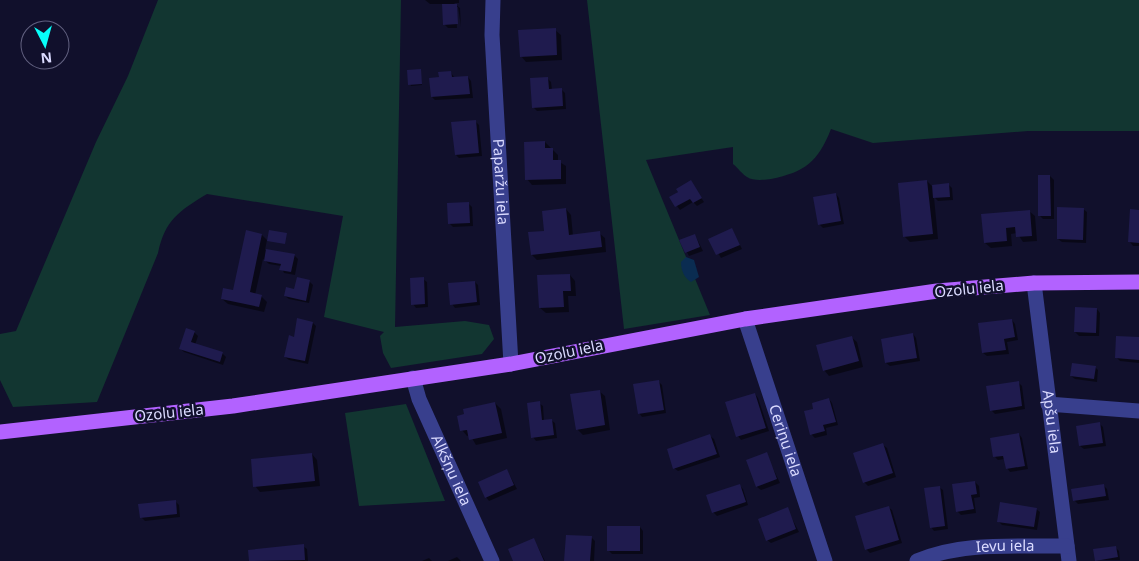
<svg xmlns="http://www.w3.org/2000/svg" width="1139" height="561" viewBox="0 0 1139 561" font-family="'Noto Sans',sans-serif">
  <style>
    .green { fill: #123631 }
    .water { fill: #0a2c51 }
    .shadow { fill: #0007 }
    .building { fill: #1f1b4e }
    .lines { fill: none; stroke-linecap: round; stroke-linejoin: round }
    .minor { stroke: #383f8d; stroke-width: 15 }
    .major { stroke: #b262ff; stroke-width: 15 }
    .labels { text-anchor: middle; stroke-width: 5; stroke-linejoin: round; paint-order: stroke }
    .street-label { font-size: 15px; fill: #dbdbff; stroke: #11102c }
  </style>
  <rect width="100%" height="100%" fill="#11102c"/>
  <path class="green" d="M158,0H401L395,327L465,321L489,325L494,339L482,354L391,368L383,353L380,336L384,332L324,317L343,216L207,194C179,211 165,220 158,253L97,402L13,407L0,380V334L16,331L96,142L128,76Z
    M587,0H1139V131H1028L873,143L831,129C818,162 805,172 771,179C764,180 753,181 747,177C742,174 738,168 733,164V147L646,160L710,315L624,329Z
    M406,404L445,501L359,506L345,413Z"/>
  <path class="water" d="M686,257L694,260L699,277L691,282C684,278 681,270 681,262Z"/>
  <path class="shadow" d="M425,0H459V3H454L460,8L461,27L458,7H456L457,28H448L444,24L443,4H430Z
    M555,30L561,35L562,60L526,62L521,56Z
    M420,71L422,85L411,86L410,84Z
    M451,73L455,78L468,77L471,81L473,98L435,100L432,97L440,79Z
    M547,78L551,82L552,90H562L565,93L566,109L537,111L533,107Z
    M475,121L479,125L482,156L459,158L456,155Z
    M545,142L558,155V161L566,166V184L532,185L527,179Z
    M1050,176L1054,180V219H1043L1039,215Z
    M690,181L704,202L697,206L693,202L680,210L671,198Z
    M927,181L932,186L949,185L952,188L953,200L938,201L934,197L938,239L910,242L904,236Z
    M836,194L839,198L844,224L823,228L819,224Z
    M468,203L472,207L473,226L453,227L449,223Z
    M566,209L571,215L573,236L599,233L605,238L606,252L537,260L532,255L546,232Z
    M1083,209L1087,212L1086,243L1062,242L1058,239Z
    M1029,211L1035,216L1037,241L1023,242L1017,233L1011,234L1012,246L991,248L985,243Z
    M1139,211V246H1133L1130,242Z
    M732,229L742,249L721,258L710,239Z
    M247,232L262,235L267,240L265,250L294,255L298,259L295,275L284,273L281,266L269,264L263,259L255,295L261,296L267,302L264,312L228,304L222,299L234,291Z
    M695,235L703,251L689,256L681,241Z
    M570,275L575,281L576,296H568L569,312L546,313L540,308Z
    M423,279L427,282L428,307L416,308L413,304Z
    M309,281L313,285L309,303L289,299L285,296Z
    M475,282L478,285L480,305L455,308L452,304Z
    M1097,309L1100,313L1099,336H1079L1075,332Z
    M1012,320L1015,324L1018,340L1007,342L1009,354L987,356L983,353Z
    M313,323L316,326L308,364L289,360L285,357Z
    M194,332L198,336L195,345L222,353L226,357L223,365L184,352L181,349Z
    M913,334L916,338L920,361L890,366L886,363L882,340Z
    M851,337L857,342L863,367L829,376L824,370Z
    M1139,339V363L1120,361L1116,357Z
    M1095,367L1098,370L1097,382L1075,379L1071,376Z
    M658,381L662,385L666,413L642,417L639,413Z
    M1018,382L1022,386L1025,409L995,414L991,410Z
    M599,391L605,396L610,430L583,435L577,429Z
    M755,394L758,398L769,431L741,440L738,436Z
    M829,399L832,403L838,425L826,428L827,435L815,438L812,435L806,412L815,410Z
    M495,403L501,409L507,438L476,445L470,435L467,436L462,430Z
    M539,403L543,406L544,421L551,420L555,423L557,438L536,441L533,437Z
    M1100,424L1103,427L1106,446L1084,449L1080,446Z
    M1019,434L1022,438L1028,469L1010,472L1007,468L1005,459L998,460L995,457Z
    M710,436L714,439L720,457L678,471L674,468Z
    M883,445L887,448L896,477L868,486L864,482Z
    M312,454L317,460L320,486L260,492L255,486Z
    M766,454L780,483L761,490L757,487L748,461Z
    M507,470L517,489L489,501L486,497Z
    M975,482L979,486L980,497L974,498L976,513L961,515L957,511Z
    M740,486L743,489L748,505L717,516L713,512Z
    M1104,486L1107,489L1109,500L1078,504L1074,500Z
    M939,487L943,490L948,529L934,531L931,527Z
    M175,501L179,505L180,517L145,521L141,517Z
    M888,507L892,510L902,543L870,553L866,549Z
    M787,509L799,532L771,543L767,540Z
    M1036,509L1040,512L1037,530L1002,525L998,521Z
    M640,527L643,531V554H612L608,550Z
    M592,538L595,541L594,561H566Z
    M534,539L545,561H515Z
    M303,546L307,549L308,561H250L249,551Z
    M1115,547L1119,551L1120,560H1096Z
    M457,557L461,561H448Z
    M429,558L432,561H422Z"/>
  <path class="building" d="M442,4H457L458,24L443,25Z
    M556,28L557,55L520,57L518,30Z
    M421,69L422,84L408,85L407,70Z
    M451,71L452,77L468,76L470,94L431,97L429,78L439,77L438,72Z
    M548,77L549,89L562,88L563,106L532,108L530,78Z
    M476,120L479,153L455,155L451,122Z
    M545,141V148H553V160H561V179L525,180L524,142Z
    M1038,175H1050L1051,216H1038Z
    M691,180L702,198L693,203L690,199L675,207L669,197L678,192L676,189Z
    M927,180L933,234L903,237L898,183Z
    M949,183L950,197L933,198L932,185Z
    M836,193L841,221L818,225L813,197Z
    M469,202L470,223L448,224L447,203Z
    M1057,207L1084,208L1083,240L1057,239Z
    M566,208L569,235L600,231L602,247L531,255L528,232L544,231L542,211Z
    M1130,209L1139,210V243L1128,242Z
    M1030,210L1032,236L1016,237L1015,227L1006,228L1007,241L984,243L981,214Z
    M732,228L740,245L716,255L708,239Z
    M246,230L262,234L250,292L262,295L259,307L221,299L223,288L233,290Z
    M269,230L287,233L285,244L267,241Z
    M695,234L700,247L685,253L679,240Z
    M266,249L295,254L291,272L279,270L281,264L264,261Z
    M570,274L571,291H563L564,307L539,308L537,275Z
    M297,277L310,280L306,301L284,296L286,287L294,289Z
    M424,277L425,304L411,305L410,278Z
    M475,281L477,302L450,305L448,283Z
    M1075,307L1097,308L1096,333L1074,332Z
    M297,318L313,322L305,361L284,357L289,335L294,337Z
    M1012,319L1015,337L1004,339L1006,350L982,353L978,323Z
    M186,328L195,331L191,342L223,352L220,362L179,349Z
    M913,333L917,358L885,363L881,339Z
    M852,336L859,361L823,371L816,345Z
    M1116,336L1139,337V360L1115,358Z
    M1072,363L1096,366L1094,379L1070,376Z
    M659,380L664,410L638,414L633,384Z
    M1019,381L1022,406L990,411L986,386Z
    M600,390L605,425L576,430L570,394Z
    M755,393L766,428L736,437L725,402Z
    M829,398L836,422L823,425L825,431L810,435L804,411L813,409L812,403Z
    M540,401L542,420L552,419L554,435L531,438L527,403Z
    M495,402L502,433L469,440L467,430L460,431L457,416L464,414L463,409Z
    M1100,422L1103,443L1079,446L1076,426Z
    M1019,433L1025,466L1006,469L1003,456L993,457L990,438Z
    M710,434L717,454L673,469L667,449Z
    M883,443L893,473L863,483L853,453Z
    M767,452L777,479L756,487L746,460Z
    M312,453L315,481L253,487L251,459Z
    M507,469L514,485L485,498L478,482Z
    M975,481L977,494L971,495L974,509L956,512L952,484Z
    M740,484L746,502L712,513L706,495Z
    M1104,484L1106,496L1073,501L1071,489Z
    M940,486L945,526L930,528L924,488Z
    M176,500L177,514L140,518L138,504Z
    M1000,502L1037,508L1034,527L997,522Z
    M889,506L899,540L865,550L855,516Z
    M788,507L796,529L766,541L758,519Z
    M607,526H640V551H607Z
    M566,535L592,536L590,561H564Z
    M534,538L544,561H513L508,549Z
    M304,544L305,560L249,561L248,550Z
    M1116,546L1118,557L1095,561L1093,549Z"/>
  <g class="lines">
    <g class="minor">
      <path id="s1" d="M493,0L492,35L511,364"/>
      <path id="s2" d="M1034,283L1069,561"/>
      <path id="s3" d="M745,319L825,561"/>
      <path id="s4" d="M413,378L419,399L492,561"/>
      <path d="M1048,404L1139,411"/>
      <path id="s5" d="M917,561C963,541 1017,547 1067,546"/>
    </g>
    <path class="major" d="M0,432L233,406L511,364L745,319L937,291L1034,283L1139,282"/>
  </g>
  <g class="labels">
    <g class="street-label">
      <text dy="5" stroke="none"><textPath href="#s1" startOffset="182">Paparžu iela</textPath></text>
      <text transform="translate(969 289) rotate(-6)" y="5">Ozolu iela</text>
      <text transform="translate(569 352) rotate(-12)" y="5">Ozolu iela</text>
      <text transform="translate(169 413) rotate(-6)" y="5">Ozolu iela</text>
      <text dy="5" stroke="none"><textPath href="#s2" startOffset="140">Apšu iela</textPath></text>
      <text dy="5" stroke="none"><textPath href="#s3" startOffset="128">Ceriņu iela</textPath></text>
      <text dy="5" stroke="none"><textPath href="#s4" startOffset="100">Alkšņu iela</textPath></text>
      <text dy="5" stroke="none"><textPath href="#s5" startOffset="90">Ievu iela</textPath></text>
    </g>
  </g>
  <g transform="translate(45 45) rotate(174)"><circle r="24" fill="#11102c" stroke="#626180"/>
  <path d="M0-4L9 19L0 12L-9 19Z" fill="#07fffa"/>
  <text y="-8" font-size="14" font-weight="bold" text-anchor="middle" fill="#dbdbff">N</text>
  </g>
</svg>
